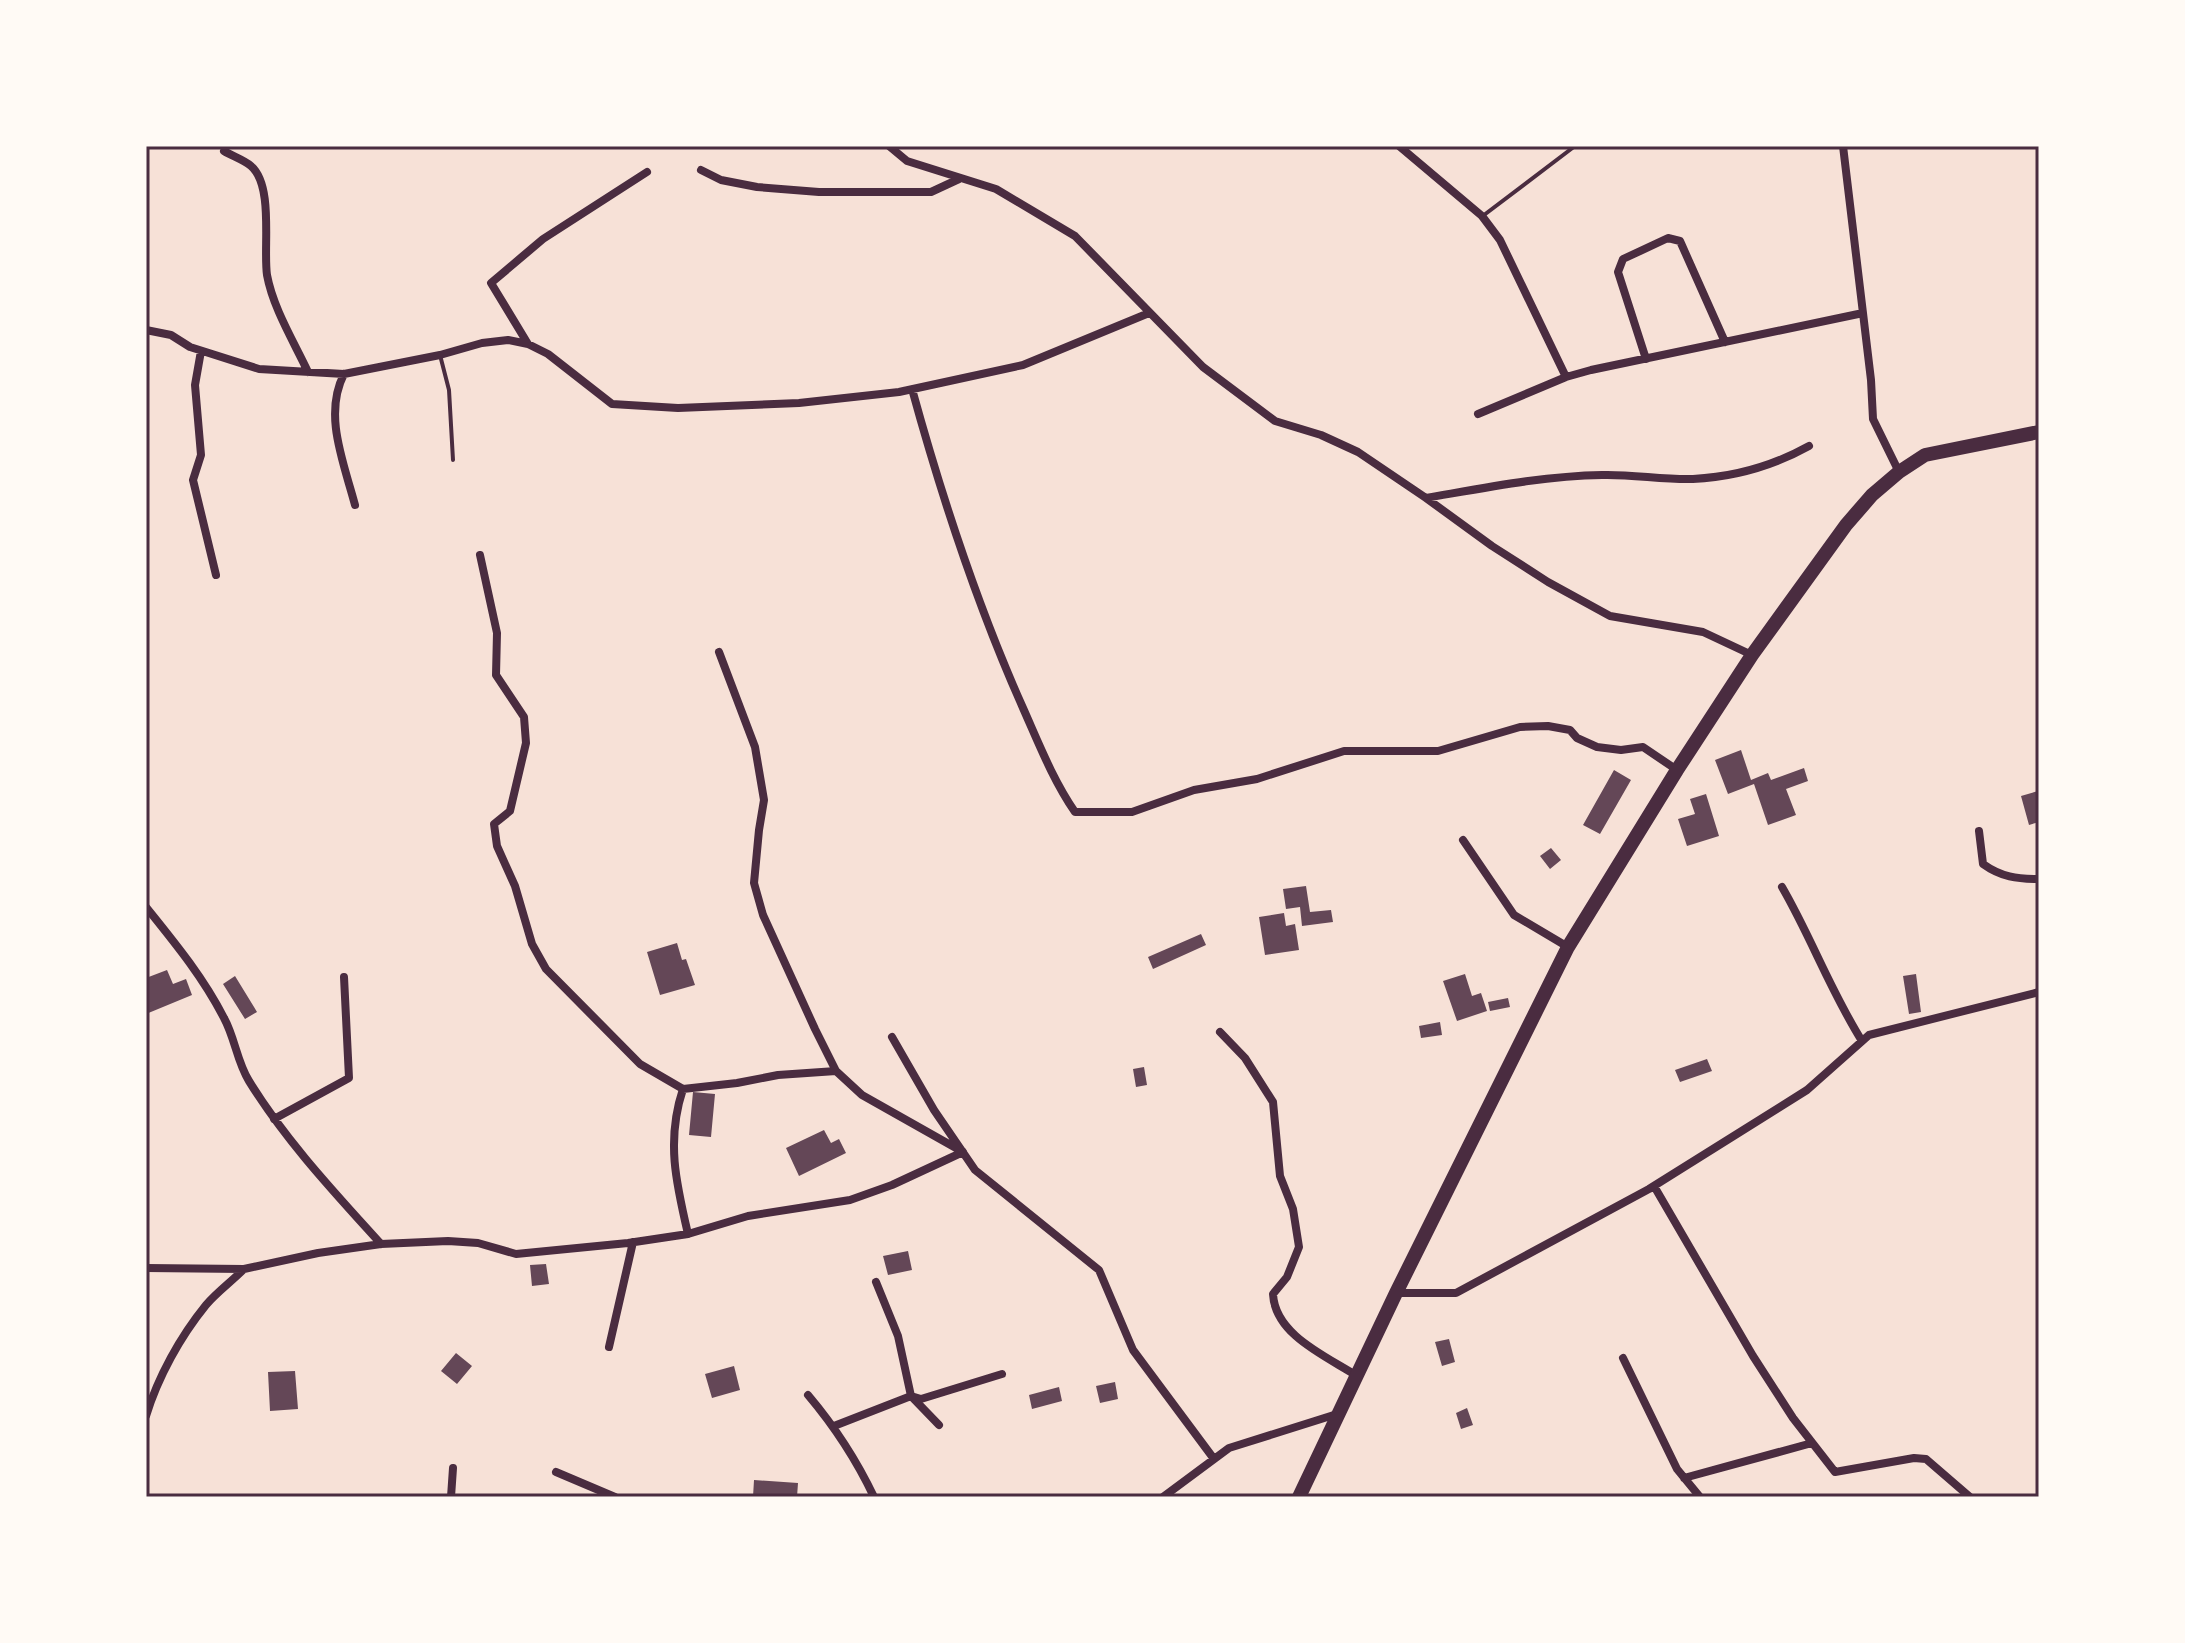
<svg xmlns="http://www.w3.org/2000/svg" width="2185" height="1643" viewBox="0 0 2185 1643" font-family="'Noto Sans',sans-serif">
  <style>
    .building { fill: #644757 }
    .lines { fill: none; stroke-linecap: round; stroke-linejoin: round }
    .service { stroke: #4a2c40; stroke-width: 4 }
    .minor { stroke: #4a2c40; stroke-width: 8 }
    .primary { stroke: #4a2c40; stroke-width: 14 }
    .neatline { fill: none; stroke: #4a2c40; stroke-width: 3 }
  </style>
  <rect width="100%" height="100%" fill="#f7e1d7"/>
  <path class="building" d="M1741,750L1751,780L1768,773L1771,780L1804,768L1808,781L1786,789L1796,815L1768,825L1754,784L1728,794L1715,760Z
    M1614,770L1631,780L1600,834L1583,825Z
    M2038,791L2039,822L2029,825L2021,796Z
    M1706,794L1719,836L1687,846L1678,819L1695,814L1690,799Z
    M1551,848L1561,860L1550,869L1540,856Z
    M1306,886L1310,912L1331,910L1333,922L1302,926L1300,907L1286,909L1283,889Z
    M1284,913L1286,926L1295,924L1299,950L1265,955L1259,917Z
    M1201,934L1206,945L1153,969L1148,957Z
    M677,943L682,960L686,959L695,985L660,995L647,952Z
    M167,970L173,984L186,979L192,995L146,1014V978Z
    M1465,974L1472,996L1481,993L1487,1011L1457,1021L1443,981Z
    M1916,974L1921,1012L1909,1014L1903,976Z
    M235,976L257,1012L245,1019L223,984Z
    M1508,998L1510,1007L1490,1011L1488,1002Z
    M1440,1022L1442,1035L1421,1038L1419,1026Z
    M1707,1059L1712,1071L1680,1082L1675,1070Z
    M1144,1067L1147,1085L1136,1087L1133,1069Z
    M693,1092L715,1094L711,1137L689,1135Z
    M824,1130L831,1143L839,1139L846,1153L799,1176L786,1148Z
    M908,1251L912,1270L888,1275L883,1256Z
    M546,1264L549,1284L532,1286L530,1265Z
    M1449,1339L1455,1362L1442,1366L1435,1342Z
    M456,1353L472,1366L457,1384L441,1371Z
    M734,1366L740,1390L712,1398L705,1374Z
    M295,1371L298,1409L270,1411L268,1372Z
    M1115,1382L1118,1399L1100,1403L1096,1386Z
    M1059,1387L1062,1401L1032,1409L1029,1395Z
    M1467,1408L1473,1425L1461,1429L1456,1413Z
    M754,1480L798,1483L797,1497H753Z"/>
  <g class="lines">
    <path class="service" d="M1484,215L1575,146
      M440,355L449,390L453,460"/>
    <path class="minor" d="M889,146L907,161L996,189L1075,236L1203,367L1275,421L1321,435L1358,452L1426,498C1484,488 1543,476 1602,475C1632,474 1663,480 1693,479C1734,477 1773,466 1809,446
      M1399,146L1482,216L1500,240L1566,377
      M1843,146L1871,380L1873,419L1899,472
      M224,151C232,156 244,160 251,166C274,186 263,248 267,275C273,308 294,342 308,372
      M701,170L721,180L757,187L819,192H931L959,179
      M146,330L171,335L190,347L259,369L344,374L440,355L482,343L508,340L528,344L548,354L612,404L678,408L799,403L899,392L1023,365L1149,313
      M528,344L491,283L543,239L647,172
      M201,351L195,385L201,455L193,480L216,575
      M1646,359L1618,272L1623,259L1668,238L1680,241L1725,342
      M344,374C323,415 344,463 355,505
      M912,389C942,498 977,605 1023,708C1039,744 1053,780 1075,812H1132L1194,790L1257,779L1344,751H1438L1520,727L1548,726L1570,730L1577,738L1597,747L1621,750L1643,747L1677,770
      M1478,414L1566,377L1591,370L1863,313
      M1426,498L1492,546L1548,582L1610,616L1703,632L1752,655
      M480,555L497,633L496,675L524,717L526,743L510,811L494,824L497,846L515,886L532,944L546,969L640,1064L683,1089L737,1083L778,1075L836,1071
      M719,652L755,747L764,800L759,830L754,883L763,915L815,1029L836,1071L862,1095L963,1152
      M1979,831L1983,864C2001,877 2017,879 2039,879
      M1463,840L1514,915L1568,947
      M1782,887C1811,937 1831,992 1862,1041
      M146,907C175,943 203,977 224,1018C235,1038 237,1062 249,1081C286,1141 334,1192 381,1244
      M1220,1032L1245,1058L1273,1102L1280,1176L1293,1209L1299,1247L1287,1277L1273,1294C1275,1335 1326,1356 1357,1376
      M892,1037L934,1110L975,1170L1099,1270L1133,1350L1214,1459
      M683,1089C666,1140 676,1183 688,1234
      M274,1119L349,1078L344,977
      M1654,1186L1753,1356L1793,1418L1835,1472L1914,1458L1926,1459L1970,1497
      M146,1268L244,1269L318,1253L381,1244L448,1241L478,1243L516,1254L628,1243L688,1234L748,1216L850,1200L892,1185L963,1152
      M876,1282L898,1336L911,1396L939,1425
      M1396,1293H1456L1649,1189L1807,1090L1869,1035L2039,992
      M609,1347L633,1242
      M1623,1358L1677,1469L1700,1497
      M808,1395C835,1427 856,1459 874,1497
      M146,1416C158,1377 180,1337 206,1305C217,1292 231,1282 243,1270
      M834,1426L911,1396L921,1399L1002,1374
      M556,1472L615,1497
      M1684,1478L1812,1443
      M451,1497L453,1468
      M1163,1497L1229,1448L1337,1414"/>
    <path class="primary" d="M1299,1497L1396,1293L1568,947L1677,770L1752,655L1846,525L1872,495L1899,472L1925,455L2039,432"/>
  </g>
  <rect width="2185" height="1643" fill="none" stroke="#fffaf5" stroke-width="296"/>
  <rect x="148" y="148" width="1889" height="1347" class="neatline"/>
</svg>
